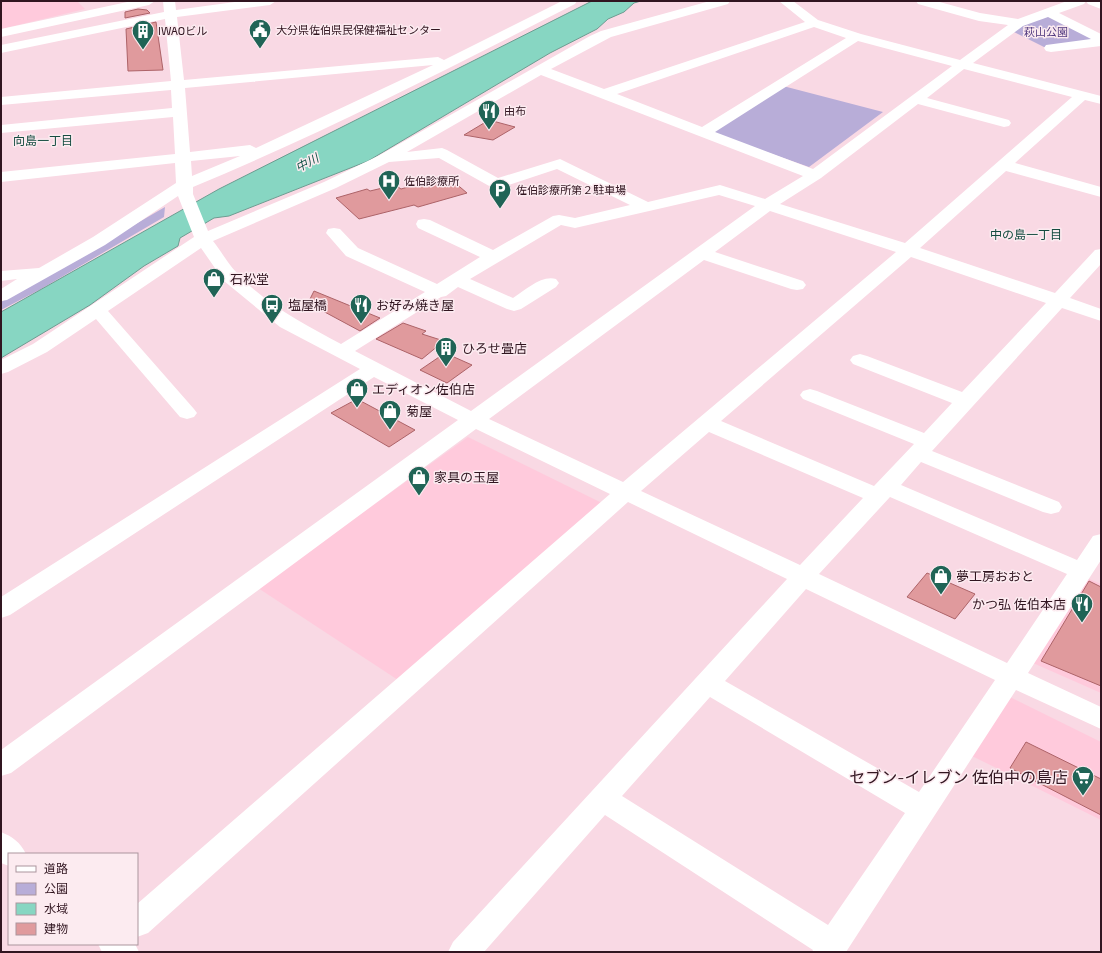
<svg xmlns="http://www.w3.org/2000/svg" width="1102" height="953" viewBox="0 0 1102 953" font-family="'Exo 2','Noto Sans JP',sans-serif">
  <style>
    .built { fill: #ffcadc }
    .green { fill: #b8add8 }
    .water { fill: #87d6c2; stroke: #6d9c91 }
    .building { fill: #e09a9d; stroke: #ad6368 }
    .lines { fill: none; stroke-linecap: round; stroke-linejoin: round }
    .minor { fill: #fff; fill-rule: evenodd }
    .labels { text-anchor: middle; stroke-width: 3; stroke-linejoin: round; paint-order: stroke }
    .far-poi-label { font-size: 11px; fill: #311520; stroke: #fcebf0; text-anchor: start }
    .far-park-label { font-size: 11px; fill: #50397f; stroke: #fcebf0 }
    .far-neighbourhood-label { font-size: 12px; fill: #154c40; stroke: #fcebf0 }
    .far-water-label { font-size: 12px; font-style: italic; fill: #0d5144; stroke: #fcebf0 }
    .poi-label { font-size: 13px; fill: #311520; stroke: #fcebf0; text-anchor: start }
    .near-poi-label { font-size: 16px; fill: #311520; stroke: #fcebf0; text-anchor: end }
  </style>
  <rect width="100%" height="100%" fill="#f9d9e4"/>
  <path class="built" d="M1,1H77L85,9L1,29Z
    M468,437L604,504L401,682L258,588Z
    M1087,578L1101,584V693L1033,663Z
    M1008,696L1101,742V820L972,756Z"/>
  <path class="green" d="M1048,16L1098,40L1044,47L1012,31L1021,24Z
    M783,86L883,112L809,167L710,132Z
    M165,207L164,217L41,289L1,310V302Z"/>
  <path class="water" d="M592,1H641L634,3L624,12L608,19L597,29L550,53L368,161L229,216L214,218L180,238L178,246L144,266L90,305L1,358V312L219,189Z"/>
  <path class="building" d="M138,9L147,10L150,13L125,18V12Z
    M156,22L163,70L128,71L126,29Z
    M489,120L515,127L493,140L464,135Z
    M447,176L467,193L418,207L414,205L359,219L336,198L367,189L370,191L395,185L401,189Z
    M314,291L380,318L360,331L308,303Z
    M403,323L426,331L422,334L444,341L422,359L376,339Z
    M445,353L472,365L447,383L420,370Z
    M357,399L415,430L389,447L331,413Z
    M927,573L975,594L955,619L907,597Z
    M1089,581L1101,587V686L1041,661Z
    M1026,742L1101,779V815L1010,768Z"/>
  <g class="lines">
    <path class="minor" d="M132,1H155L149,5L1,37V29Z
      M163,1H175L176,10L242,1H276L270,5L177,17L184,80L438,57L444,60L562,1H577L575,4C450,68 323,133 193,187V194L208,231L324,182L378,156L590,36L601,31L710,1H730L728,4L611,37L551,69L604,89L805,22L779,1H793L818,20L861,34L960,60L1008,25L979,21L918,4L916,1H936L980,13L1018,19L1067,1H1101V9L1088,4L1086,1L1084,4L1059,13L1101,34V46L1051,52L1046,51L1044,48L1046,45L1091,39L1048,17L1023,26L973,63L1101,96V104L1085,100L1015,163L1101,187V197L1006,171L920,248L1055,293L1095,250L1101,249V264L1070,298L1101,309V321L1062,308L932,451L1059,502L1062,507L1059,512L1051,514L1043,512L921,462L901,485L1077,560L1093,536L1101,534V560L1028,673L1101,707V729L1016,690L846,952H812L813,950L605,815L484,952H448L453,942L787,579L628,502L148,933L137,937V904L610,494L476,429L11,773L1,776V750L458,420L374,377L10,615L1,618V597L360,369L280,327L224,281L201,248L108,311L194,409L197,413L194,417L187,419L180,417L96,319L47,352L8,372L1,374V360L33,344L194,237L178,196L105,245L7,300L1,301V289L17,279L1,281V271L39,268L93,237L176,183L175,163L1,182V172L175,154L173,117L1,133V125L172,108L171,90L1,105V97L171,81L165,19L1,53V45L164,12ZM814,27L846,38L702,127L617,94ZM858,41L952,66L813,169L715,132ZM433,65L256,148L250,145L190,152L185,88ZM964,69L1072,97L905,243L780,204L821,178L918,104L1004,127L1009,126L1011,123L1009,120L927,98ZM541,75L803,176L765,199L720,185L648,202L560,159L498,178L447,150L442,148L407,152ZM240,156L192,176L191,161ZM439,158L491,187L497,189L557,169L630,205L575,218L559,215L553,216L493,250L430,220L424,219L418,220L416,224L418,228L480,257L437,284L358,248L340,229L334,228L328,229L326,233L346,256L425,292L341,344C304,324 265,304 237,273C228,264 221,251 213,241L336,188L389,162ZM719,195L755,206L471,411L355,351L441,297L446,296L458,287L507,309L514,311L521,309L556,287L559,283L556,279C541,275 526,290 513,298L470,279L561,225L575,228ZM770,211L896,252L623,482L489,419L704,260L791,289L797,290L803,289L806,285L803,281L715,252ZM911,257L1046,303L962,392L867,356L860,354L853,356L850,360L853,364L952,403L924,433L817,391L810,389L803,391L800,395L803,399L914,444L874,486L721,421ZM709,432L863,498L800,565L641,491ZM890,497L1067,574L1007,663L819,574ZM806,589L995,680L919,792L725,681ZM710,697L905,813L828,925L622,796Z
      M1,832C13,837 20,842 26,854H9V866L1,863Z
      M98,944H135L139,952H102Z"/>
  </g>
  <defs>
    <g id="civic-pin" transform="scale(1.15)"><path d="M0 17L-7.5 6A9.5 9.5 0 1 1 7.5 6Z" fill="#206456" stroke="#fcebf0"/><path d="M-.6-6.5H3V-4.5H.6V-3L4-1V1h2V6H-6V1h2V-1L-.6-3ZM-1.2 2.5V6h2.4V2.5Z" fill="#fff"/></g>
    <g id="building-pin" transform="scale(1.15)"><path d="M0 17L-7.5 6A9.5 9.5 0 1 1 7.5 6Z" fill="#206456" stroke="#fcebf0"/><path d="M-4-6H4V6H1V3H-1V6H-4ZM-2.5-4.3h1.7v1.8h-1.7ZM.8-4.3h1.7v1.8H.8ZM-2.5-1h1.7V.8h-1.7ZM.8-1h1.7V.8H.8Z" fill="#fff"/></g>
    <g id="restaurant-pin" transform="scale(1.15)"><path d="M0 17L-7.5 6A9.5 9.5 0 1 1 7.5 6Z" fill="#206456" stroke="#fcebf0"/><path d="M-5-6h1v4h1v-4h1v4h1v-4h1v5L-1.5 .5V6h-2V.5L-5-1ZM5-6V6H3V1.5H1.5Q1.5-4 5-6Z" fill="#fff"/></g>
    <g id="hospital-pin" transform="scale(1.15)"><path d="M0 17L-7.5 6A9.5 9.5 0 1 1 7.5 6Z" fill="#206456" stroke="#fcebf0"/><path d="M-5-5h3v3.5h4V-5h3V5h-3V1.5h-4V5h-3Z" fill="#fff"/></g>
    <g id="parking-pin" transform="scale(1.15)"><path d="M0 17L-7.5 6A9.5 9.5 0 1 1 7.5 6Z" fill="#206456" stroke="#fcebf0"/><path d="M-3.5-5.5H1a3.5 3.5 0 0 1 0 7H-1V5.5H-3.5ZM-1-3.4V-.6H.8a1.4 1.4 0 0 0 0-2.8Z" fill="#fff"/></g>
    <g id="shop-pin" transform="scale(1.15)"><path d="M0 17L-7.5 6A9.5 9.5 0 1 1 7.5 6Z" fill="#206456" stroke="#fcebf0"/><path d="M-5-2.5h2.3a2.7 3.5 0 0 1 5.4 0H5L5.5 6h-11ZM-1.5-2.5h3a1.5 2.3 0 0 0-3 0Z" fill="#fff"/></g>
    <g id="bus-pin" transform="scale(1.15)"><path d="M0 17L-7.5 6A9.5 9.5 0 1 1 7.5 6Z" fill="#206456" stroke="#fcebf0"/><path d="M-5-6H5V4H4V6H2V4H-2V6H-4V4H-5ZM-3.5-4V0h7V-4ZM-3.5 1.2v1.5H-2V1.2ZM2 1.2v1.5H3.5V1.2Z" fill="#fff"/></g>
    <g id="supermarket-pin" transform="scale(1.15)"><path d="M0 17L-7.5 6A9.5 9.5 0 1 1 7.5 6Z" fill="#206456" stroke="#fcebf0"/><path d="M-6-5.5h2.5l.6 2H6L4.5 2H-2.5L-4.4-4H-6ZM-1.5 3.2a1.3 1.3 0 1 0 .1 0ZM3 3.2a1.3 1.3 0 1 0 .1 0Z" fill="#fff"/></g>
  </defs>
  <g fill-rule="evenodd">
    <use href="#civic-pin" x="260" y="30"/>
    <use href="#building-pin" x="143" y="31"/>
    <use href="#restaurant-pin" x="489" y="111"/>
    <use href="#hospital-pin" x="389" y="181"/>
    <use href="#parking-pin" x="500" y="190"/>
    <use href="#shop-pin" x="214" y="279"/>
    <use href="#bus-pin" x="272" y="305"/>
    <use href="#restaurant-pin" x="361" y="305"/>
    <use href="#building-pin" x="446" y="348"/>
    <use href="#shop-pin" x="357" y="389"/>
    <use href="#shop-pin" x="390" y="411"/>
    <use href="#shop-pin" x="419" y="477"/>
    <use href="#shop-pin" x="941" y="576"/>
    <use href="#restaurant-pin" x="1082" y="604"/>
    <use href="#supermarket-pin" x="1083" y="777"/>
  </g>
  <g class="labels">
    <g class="far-poi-label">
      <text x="276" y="34">大分県佐伯県民保健福祉センター</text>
      <text x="158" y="35">IWAOビル</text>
      <text x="504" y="115">由布</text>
      <text x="404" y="185">佐伯診療所</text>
      <text x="516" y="194">佐伯診療所第２駐車場</text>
    </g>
    <g class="far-park-label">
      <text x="1046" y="36">萩山公園</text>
    </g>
    <g class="far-neighbourhood-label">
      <text x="43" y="145">向島一丁目</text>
      <text x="1026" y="239">中の島一丁目</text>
    </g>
    <g class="far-water-label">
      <text transform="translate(307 163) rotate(-28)" y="4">中川</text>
    </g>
    <g class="poi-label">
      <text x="230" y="284">石松堂</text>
      <text x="288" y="310">塩屋橋</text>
      <text x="376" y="310">お好み焼き屋</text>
      <text x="462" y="353">ひろせ畳店</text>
      <text x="372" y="394">エディオン佐伯店</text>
      <text x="406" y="416">菊屋</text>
      <text x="434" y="482">家具の玉屋</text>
      <text x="956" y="581">夢工房おおと</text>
      <text x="1066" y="609" text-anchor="end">かつ弘 佐伯本店</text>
    </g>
    <g class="near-poi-label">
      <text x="1068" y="783">セブン-イレブン 佐伯中の島店</text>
    </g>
  </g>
  <rect width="1102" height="953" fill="none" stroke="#311520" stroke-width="4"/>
  <rect x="8" y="853" width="130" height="92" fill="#fcebf0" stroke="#ab959d"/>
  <rect x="16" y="866" width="20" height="6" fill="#ffffff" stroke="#ab959d"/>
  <text x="44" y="873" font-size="12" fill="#311520">道路</text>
  <rect x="16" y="883" width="20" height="12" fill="#b8add8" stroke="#ab959d"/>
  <text x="44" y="893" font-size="12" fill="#311520">公園</text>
  <rect x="16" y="903" width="20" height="12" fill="#87d6c2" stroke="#ab959d"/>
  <text x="44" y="913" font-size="12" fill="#311520">水域</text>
  <rect x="16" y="923" width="20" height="12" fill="#e09a9d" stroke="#ab959d"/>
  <text x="44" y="933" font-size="12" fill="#311520">建物</text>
</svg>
